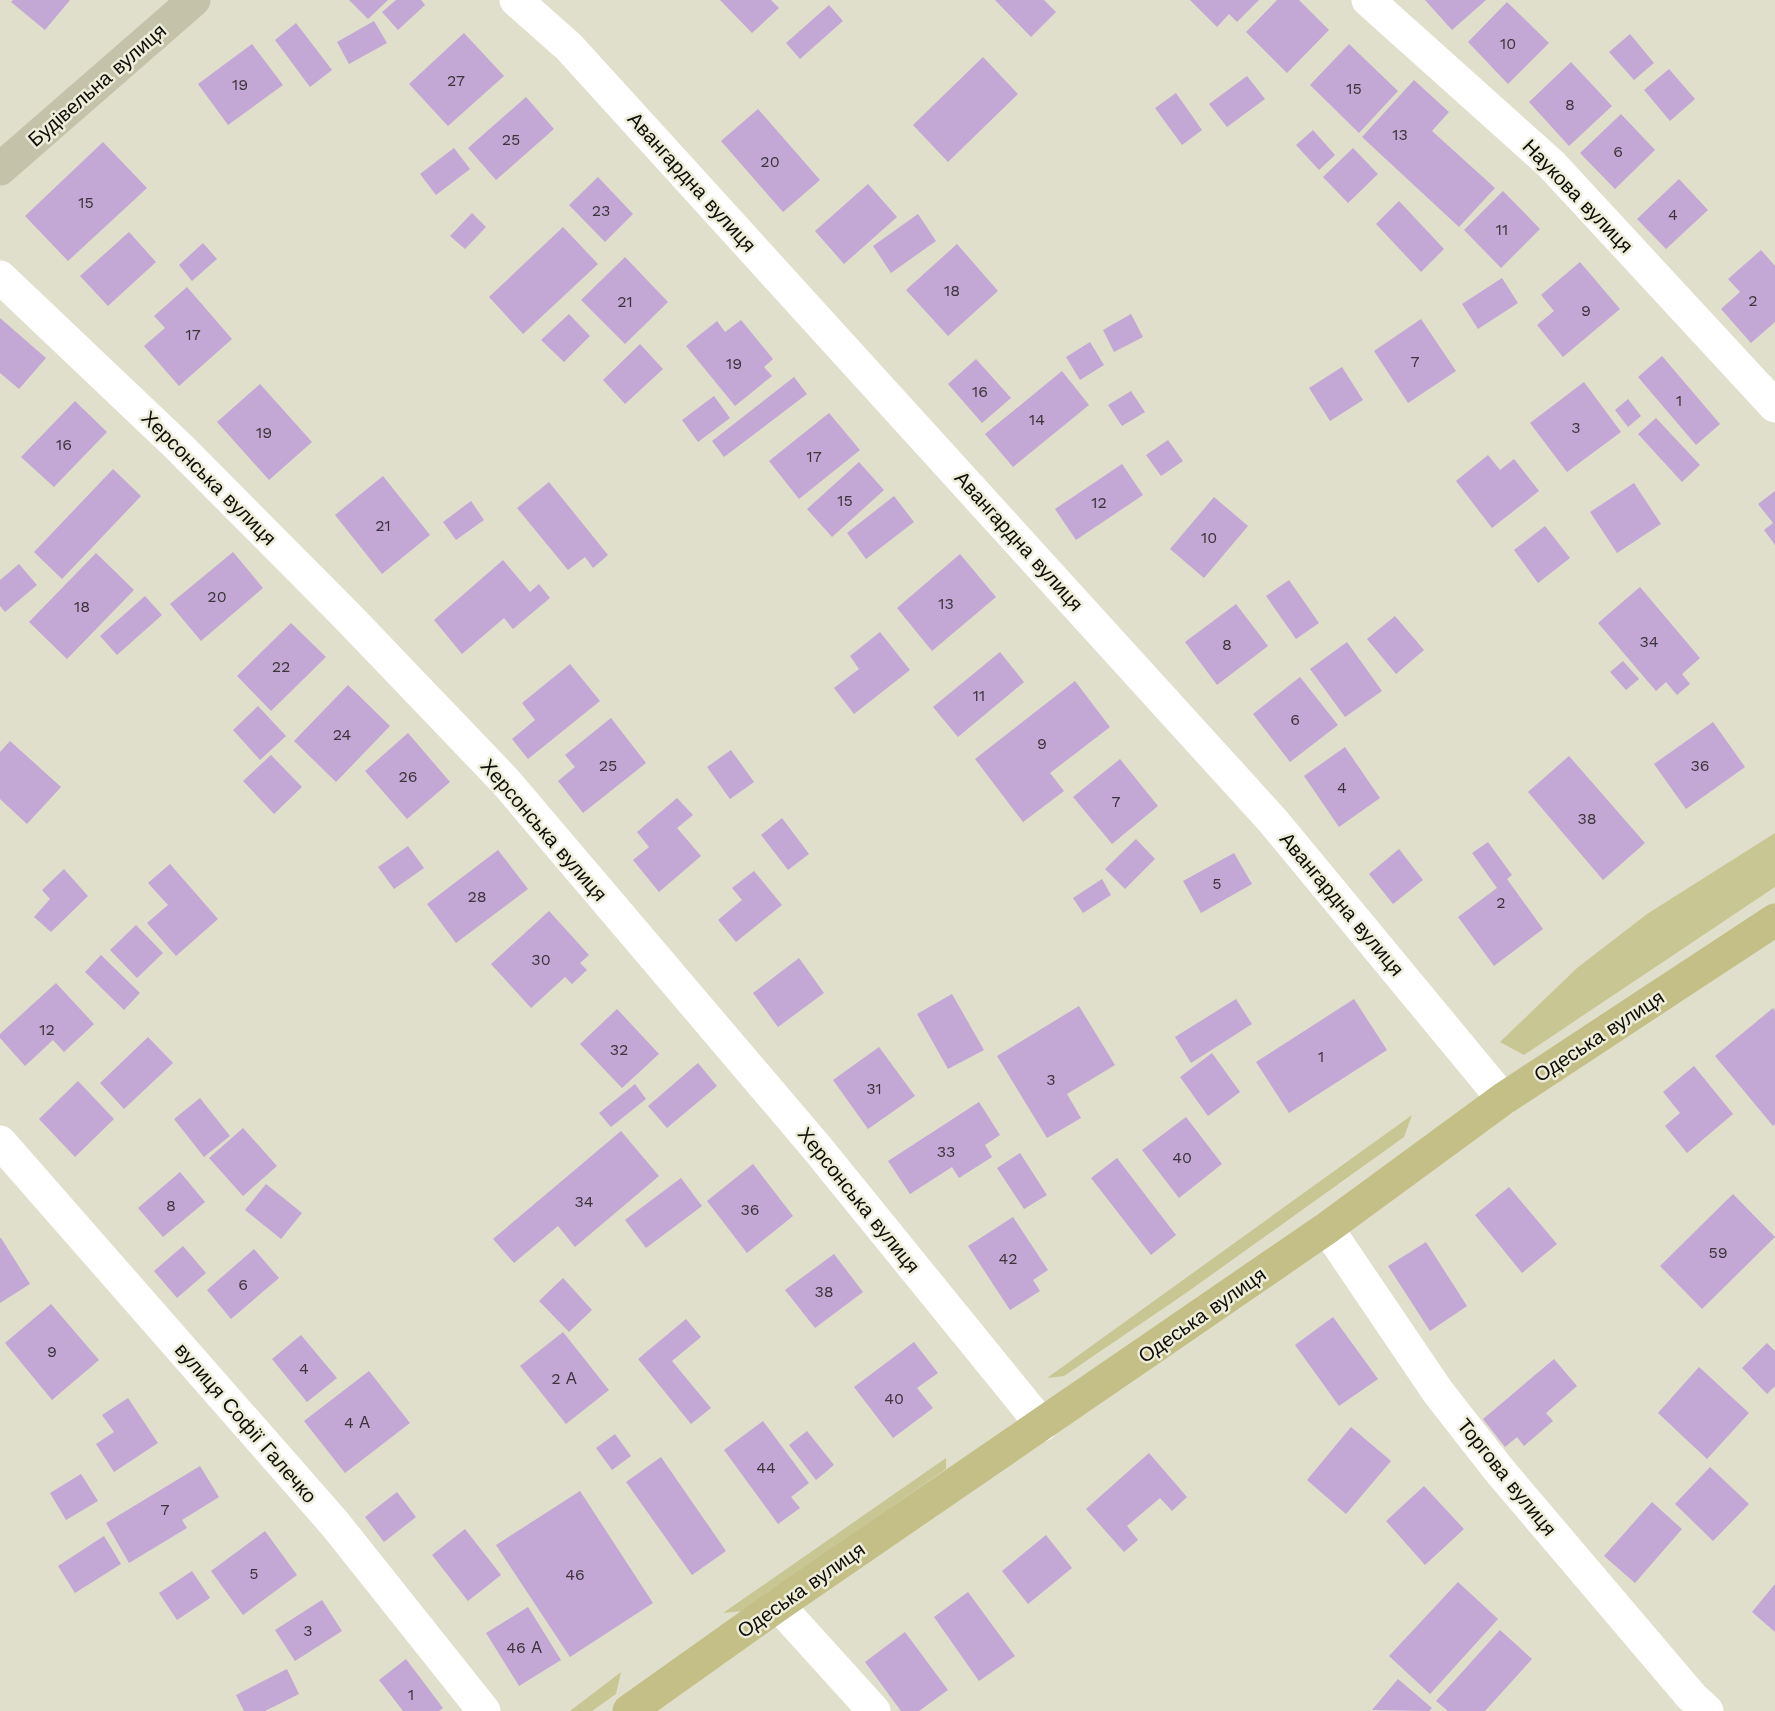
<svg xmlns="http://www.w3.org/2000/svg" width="1775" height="1711" viewBox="0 0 1775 1711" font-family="'Work Sans',sans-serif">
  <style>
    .green { fill: #c8c693 }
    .building { fill: #c3a7d4 }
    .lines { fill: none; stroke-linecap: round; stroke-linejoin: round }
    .street { stroke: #fff; stroke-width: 33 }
    .secondary { stroke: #c4c2a9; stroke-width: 33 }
    .primary { stroke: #c3bf86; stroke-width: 33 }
    .labels { text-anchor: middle; stroke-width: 5; stroke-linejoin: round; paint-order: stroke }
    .number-label { font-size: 16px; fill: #3b343a }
    .street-label { font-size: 20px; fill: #0e0d07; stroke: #ededd9 }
  </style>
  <rect width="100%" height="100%" fill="#e0dfcc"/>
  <path class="green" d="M1775,833V887L1524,1055L1500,1042L1577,968L1647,914Z
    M1412,1115L1404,1137L1186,1293L1064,1376L1047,1378Z
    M946,1458V1469L743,1611L723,1613Z
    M621,1672L616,1694L592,1711H570Z"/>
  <path class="building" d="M13,0H70L45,30L11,2Z
    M349,0H388L368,19Z
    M396,0H421L425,5L398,30L382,12Z
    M720,0H771L779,8L752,33Z
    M995,0H1044L1056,12L1031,37Z
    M1190,0H1259L1237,22L1229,14L1217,27Z
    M1277,0H1299L1329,30L1287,73L1246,32Z
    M1425,0H1486L1452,30Z
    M1507,2L1549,43L1508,84L1468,42Z
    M829,5L843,21L800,59L786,43Z
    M374,21L387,43L349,64L337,42Z
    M296,23L332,70L310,87L275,40Z
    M464,33L504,76L448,126L409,84Z
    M1630,34L1654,63L1634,80L1609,52Z
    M252,44L283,85L228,125L198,84Z
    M1349,44L1398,91L1359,133L1310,85Z
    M983,57L1018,94L948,162L913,125Z
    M1571,62L1612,106L1569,146L1529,102Z
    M1669,69L1695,99L1670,121L1644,90Z
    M1247,76L1265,99L1227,127L1209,104Z
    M1414,80L1449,112L1432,131L1495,188L1459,227L1362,137Z
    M1176,93L1202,130L1182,145L1155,108Z
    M526,97L554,129L496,180L468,148Z
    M758,109L820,180L783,212L721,141Z
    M1621,114L1655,150L1615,189L1580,153Z
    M1313,130L1335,155L1319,170L1296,145Z
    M103,142L147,188L68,261L25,216Z
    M454,148L470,169L436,195L420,174Z
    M1353,148L1378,174L1348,203L1323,177Z
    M598,177L633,214L605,242L569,205Z
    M1679,179L1708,210L1666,249L1637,219Z
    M868,184L897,217L844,264L815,231Z
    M1503,191L1540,229L1501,268L1464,230Z
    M1399,201L1444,249L1421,272L1376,224Z
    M472,213L486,227L465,249L450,236Z
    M918,214L936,241L891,273L873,246Z
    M563,227L598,264L523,334L489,297Z
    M129,232L156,262L108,306L80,276Z
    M203,243L217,259L192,281L179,265Z
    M957,244L998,291L948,336L906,290Z
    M1761,250L1775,266V322L1751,343L1721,309L1740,292L1728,279Z
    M625,257L668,302L625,344L581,300Z
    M1580,262L1620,309L1563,357L1537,325L1554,311L1541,295Z
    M1502,278L1518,303L1478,329L1462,304Z
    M187,287L232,339L179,386L144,346L165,328L154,316Z
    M569,314L590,336L564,362L541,340Z
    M1131,314L1143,337L1114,352L1103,330Z
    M0,318L46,358L19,389L0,373Z
    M1421,319L1456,371L1408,403L1374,351Z
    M741,320L773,359L764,367L772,376L735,406L686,346L717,321L725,332Z
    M1090,342L1104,365L1080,380L1066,357Z
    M640,344L663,369L625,404L603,380Z
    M1662,356L1720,424L1696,445L1638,377Z
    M976,359L1011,398L982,423L948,384Z
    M1342,367L1363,400L1330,421L1309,388Z
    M1062,371L1089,405L1013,467L985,434Z
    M794,377L807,394L724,457L712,441Z
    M1584,382L1621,432L1567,472L1530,423Z
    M260,384L312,442L269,480L217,422Z
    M1131,391L1145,412L1122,426L1108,405Z
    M714,396L730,418L698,442L682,420Z
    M1628,399L1641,416L1628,427L1615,410Z
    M75,401L107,432L54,487L21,457Z
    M829,413L860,450L799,499L769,461Z
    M1656,418L1700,465L1682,482L1638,434Z
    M1168,440L1183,461L1161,476L1146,455Z
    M1488,455L1500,470L1514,459L1539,491L1492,528L1456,481Z
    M859,462L884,490L832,537L807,509Z
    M1122,464L1143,495L1076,540L1055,509Z
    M113,469L141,496L62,579L34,552Z
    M383,476L430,535L382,574L335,515Z
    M549,482L608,555L593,568L585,557L568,570L517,508Z
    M1634,483L1661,524L1617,553L1590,512Z
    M1775,491V545L1764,530L1773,523L1758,504Z
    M894,496L914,522L866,559L847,533Z
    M1214,497L1248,526L1204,578L1170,549Z
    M471,501L484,520L456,540L443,522Z
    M1545,526L1570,558L1538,583L1514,550Z
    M233,552L263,588L201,641L170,604Z
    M96,553L134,590L67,659L29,622Z
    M960,554L996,597L932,651L897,608Z
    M503,560L530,592L539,584L550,598L513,629L504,618L462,654L434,620Z
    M19,564L37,585L5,612L0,606V580Z
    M1289,580L1319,623L1296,639L1266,596Z
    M1640,587L1700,658L1682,674L1690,684L1677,695L1666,682L1656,691L1598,623Z
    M145,596L162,615L117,655L100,636Z
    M1236,604L1268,646L1217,685L1185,642Z
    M1395,616L1424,650L1396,674L1367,639Z
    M291,623L326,657L271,711L237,676Z
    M880,632L910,670L854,714L834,688L859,669L850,656Z
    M1347,642L1382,691L1345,717L1310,669Z
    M1000,652L1024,682L958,737L933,707Z
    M1623,661L1639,679L1626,690L1610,672Z
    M570,664L600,701L528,759L512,739L535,720L522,703Z
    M1300,677L1338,725L1290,762L1253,714Z
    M1075,681L1110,727L1050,773L1064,791L1023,822L975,759Z
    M348,685L390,726L336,782L294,741Z
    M258,706L286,736L260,760L233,730Z
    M611,718L646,763L583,813L558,781L575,767L565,755Z
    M1713,722L1745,767L1686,809L1654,764Z
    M408,733L450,782L407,819L365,771Z
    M10,741L61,787L27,824L0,799V752Z
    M1345,747L1380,798L1339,827L1304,776Z
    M731,750L754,782L730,799L707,767Z
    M271,755L302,787L274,814L243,781Z
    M1569,756L1645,843L1603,880L1528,792Z
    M1120,759L1158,806L1112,844L1073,797Z
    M677,798L693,815L677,828L701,856L659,892L633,860L649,847L637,832Z
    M782,818L809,854L788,870L761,835Z
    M1136,839L1155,859L1125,889L1105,869Z
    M1488,842L1512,875L1507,879L1543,929L1494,966L1458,917L1497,888L1472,853Z
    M408,846L424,868L394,889L378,867Z
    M1399,849L1423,880L1393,904L1369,874Z
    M498,850L528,889L456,943L427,904Z
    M1234,853L1252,884L1201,913L1183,881Z
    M170,864L218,919L176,956L147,923L168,905L148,883Z
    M64,869L88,896L51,932L34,917L50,899L42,890Z
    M754,871L782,905L736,942L718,920L742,900L732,888Z
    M1102,879L1111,895L1083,913L1073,898Z
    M549,911L589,955L580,963L587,970L572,984L565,977L531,1008L491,964Z
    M136,925L163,953L137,978L110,950Z
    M101,955L140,993L124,1010L85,972Z
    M799,958L824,993L778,1027L753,993Z
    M56,983L94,1024L64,1052L53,1040L25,1066L0,1038V1034Z
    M952,994L984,1050L948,1069L917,1014Z
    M1236,999L1252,1024L1191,1063L1175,1037Z
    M1354,999L1387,1050L1289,1113L1256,1062Z
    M1079,1006L1115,1065L1067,1094L1081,1118L1047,1138L997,1056Z
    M1773,1008L1775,1011V1124L1773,1126L1715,1056Z
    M617,1009L659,1054L622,1088L580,1044Z
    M148,1037L173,1063L124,1109L100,1083Z
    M879,1047L915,1096L868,1129L833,1080Z
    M1212,1053L1240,1092L1208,1116L1180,1077Z
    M698,1063L717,1086L667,1128L648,1106Z
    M1694,1066L1733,1114L1687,1153L1665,1126L1680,1113L1663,1092Z
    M78,1081L114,1119L75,1157L39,1119Z
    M635,1084L646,1099L611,1127L599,1113Z
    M200,1098L230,1136L204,1157L174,1119Z
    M979,1102L1000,1135L985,1145L992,1157L959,1178L952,1167L910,1194L888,1161Z
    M1186,1117L1222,1164L1179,1198L1142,1150Z
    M243,1128L277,1166L243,1196L209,1158Z
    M621,1131L659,1176L575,1247L558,1226L514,1263L493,1239Z
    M1020,1153L1047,1195L1024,1209L997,1168Z
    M1117,1158L1176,1235L1151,1255L1091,1178Z
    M753,1164L793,1216L747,1253L707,1201Z
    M180,1172L205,1202L163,1237L138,1208Z
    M681,1178L702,1206L646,1248L625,1220Z
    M266,1184L302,1213L281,1239L245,1210Z
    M1509,1187L1557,1244L1522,1273L1475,1215Z
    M1733,1194L1775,1237L1702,1309L1660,1266Z
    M1013,1217L1048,1270L1033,1280L1040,1291L1010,1310L968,1246Z
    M0,1238H1L30,1284L0,1303Z
    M1426,1242L1467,1306L1430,1331L1388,1266Z
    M183,1246L206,1273L177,1298L154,1271Z
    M254,1249L279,1278L231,1319L207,1290Z
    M834,1254L863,1292L815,1328L785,1290Z
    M563,1278L592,1310L569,1332L539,1301Z
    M51,1304L99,1360L52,1400L5,1343Z
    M1333,1317L1378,1379L1339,1406L1295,1345Z
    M686,1319L701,1337L672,1361L711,1408L691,1424L638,1359Z
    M563,1332L609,1390L566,1424L520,1366Z
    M301,1335L337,1378L307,1402L272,1359Z
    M914,1342L938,1373L917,1388L933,1408L893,1438L854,1387Z
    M1767,1343L1775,1351V1386L1767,1394L1742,1368Z
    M1554,1359L1577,1386L1546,1413L1553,1421L1524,1446L1517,1437L1505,1447L1483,1419Z
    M1699,1367L1749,1413L1707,1459L1658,1413Z
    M369,1371L410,1423L345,1473L304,1421Z
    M128,1398L158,1443L114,1472L96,1444L114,1432L102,1415Z
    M763,1421L809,1483L791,1497L800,1508L778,1524L724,1450Z
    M1351,1427L1391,1461L1346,1514L1307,1480Z
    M807,1431L834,1465L816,1480L789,1445Z
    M615,1434L631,1456L612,1470L596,1448Z
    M1149,1453L1187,1497L1172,1511L1160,1498L1127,1526L1138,1540L1124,1552L1086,1509Z
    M661,1457L726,1551L692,1575L626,1482Z
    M200,1466L219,1497L182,1520L187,1528L129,1563L106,1523Z
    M1710,1467L1749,1504L1713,1541L1675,1504Z
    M81,1474L98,1501L66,1520L50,1493Z
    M1424,1486L1464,1529L1425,1565L1386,1521Z
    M580,1491L653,1603L570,1657L496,1545Z
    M397,1492L416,1517L384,1542L365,1517Z
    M1652,1502L1682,1529L1635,1583L1604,1556Z
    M465,1529L501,1575L468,1601L432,1555Z
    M265,1531L297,1575L243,1615L211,1571Z
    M1046,1535L1072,1568L1028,1604L1002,1571Z
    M104,1536L121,1564L75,1593L58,1566Z
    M192,1571L210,1598L177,1620L159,1593Z
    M1458,1582L1498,1619L1430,1694L1389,1656Z
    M1775,1584V1632L1752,1612Z
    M968,1592L1015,1656L979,1681L934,1617Z
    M322,1600L342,1631L295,1661L275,1630Z
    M528,1607L561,1660L519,1686L486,1633Z
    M1500,1630L1532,1659L1485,1711H1448L1436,1701Z
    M905,1632L948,1690L919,1711H901L865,1662Z
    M406,1659L443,1708L439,1711H403L379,1680Z
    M287,1669L299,1694L265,1711H244L236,1695Z
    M1398,1679L1432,1708L1429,1711L1372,1710Z"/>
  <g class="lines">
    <path class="street" d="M516,0L569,47L1273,821L1503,1099
      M1368,0L1551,164L1775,406
      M0,277L178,446L347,616L505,781L817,1148L1042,1425
      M0,1142L335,1524L484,1711
      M1327,1228L1438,1392L1499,1470L1691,1696L1707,1711
      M778,1605L874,1711"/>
    <path class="secondary" d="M0,169L194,0"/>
    <path class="primary" d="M629,1711L778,1605L1327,1228L1503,1099L1775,920"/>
  </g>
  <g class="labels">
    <g class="number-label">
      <text x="1508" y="49">10</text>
      <text x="456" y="86">27</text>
      <text x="240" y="90">19</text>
      <text x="1354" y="94">15</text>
      <text x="1570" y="110">8</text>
      <text x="1400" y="140">13</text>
      <text x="511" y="145">25</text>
      <text x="1618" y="157">6</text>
      <text x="770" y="167">20</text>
      <text x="86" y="208">15</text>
      <text x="601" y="216">23</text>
      <text x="1673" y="220">4</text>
      <text x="1502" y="235">11</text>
      <text x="952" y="296">18</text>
      <text x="1753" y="306">2</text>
      <text x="625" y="307">21</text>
      <text x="1586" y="316">9</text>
      <text x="193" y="340">17</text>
      <text x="1415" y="367">7</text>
      <text x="734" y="369">19</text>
      <text x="980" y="397">16</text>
      <text x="1679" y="406">1</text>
      <text x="1037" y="425">14</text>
      <text x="1576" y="433">3</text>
      <text x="264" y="438">19</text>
      <text x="64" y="450">16</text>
      <text x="814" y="462">17</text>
      <text x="845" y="506">15</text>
      <text x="1099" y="508">12</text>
      <text x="383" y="531">21</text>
      <text x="1209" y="543">10</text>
      <text x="217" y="602">20</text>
      <text x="946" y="609">13</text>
      <text x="82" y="612">18</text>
      <text x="1649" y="647">34</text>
      <text x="1227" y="650">8</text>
      <text x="281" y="672">22</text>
      <text x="979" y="701">11</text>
      <text x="1295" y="725">6</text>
      <text x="342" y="740">24</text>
      <text x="1042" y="749">9</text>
      <text x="608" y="771">25</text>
      <text x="1700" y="771">36</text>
      <text x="408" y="782">26</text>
      <text x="1342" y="793">4</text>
      <text x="1116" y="807">7</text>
      <text x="1587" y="824">38</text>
      <text x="1217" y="889">5</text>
      <text x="477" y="902">28</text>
      <text x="1501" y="908">2</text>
      <text x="541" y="965">30</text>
      <text x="47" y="1035">12</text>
      <text x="619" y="1055">32</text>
      <text x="1321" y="1062">1</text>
      <text x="1051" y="1085">3</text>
      <text x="874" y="1094">31</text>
      <text x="946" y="1157">33</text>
      <text x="1182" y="1163">40</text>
      <text x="584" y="1207">34</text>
      <text x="171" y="1211">8</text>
      <text x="750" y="1215">36</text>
      <text x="1718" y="1258">59</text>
      <text x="1008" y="1264">42</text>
      <text x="243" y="1290">6</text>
      <text x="824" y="1297">38</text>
      <text x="52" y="1357">9</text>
      <text x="304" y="1374">4</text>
      <text x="564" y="1384">2 А</text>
      <text x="894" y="1404">40</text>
      <text x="357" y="1428">4 А</text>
      <text x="766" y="1473">44</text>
      <text x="165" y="1515">7</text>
      <text x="254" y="1579">5</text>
      <text x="575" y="1580">46</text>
      <text x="308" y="1636">3</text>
      <text x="524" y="1653">46 А</text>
      <text x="411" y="1700">1</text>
    </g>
    <g class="street-label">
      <text transform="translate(97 85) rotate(-41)" y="7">Будівельна вулиця</text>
      <text transform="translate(692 182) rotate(48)" y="7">Авангардна вулиця</text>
      <text transform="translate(1578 196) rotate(46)" y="7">Наукова вулиця</text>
      <text transform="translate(209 478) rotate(45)" y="7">Херсонська вулиця</text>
      <text transform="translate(1019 541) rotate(48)" y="7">Авангардна вулиця</text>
      <text transform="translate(544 830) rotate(49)" y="7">Херсонська вулиця</text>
      <text transform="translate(1342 904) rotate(50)" y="7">Авангардна вулиця</text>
      <text transform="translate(1599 1036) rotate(-33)" y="7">Одеська вулиця</text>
      <text transform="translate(859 1200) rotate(51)" y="7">Херсонська вулиця</text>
      <text transform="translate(1202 1315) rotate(-35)" y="7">Одеська вулиця</text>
      <text transform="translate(246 1423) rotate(49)" y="7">вулиця Софії Галечко</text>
      <text transform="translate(1507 1477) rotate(51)" y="7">Торгова вулиця</text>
      <text transform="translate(801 1590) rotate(-35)" y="7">Одеська вулиця</text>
    </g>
  </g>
</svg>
